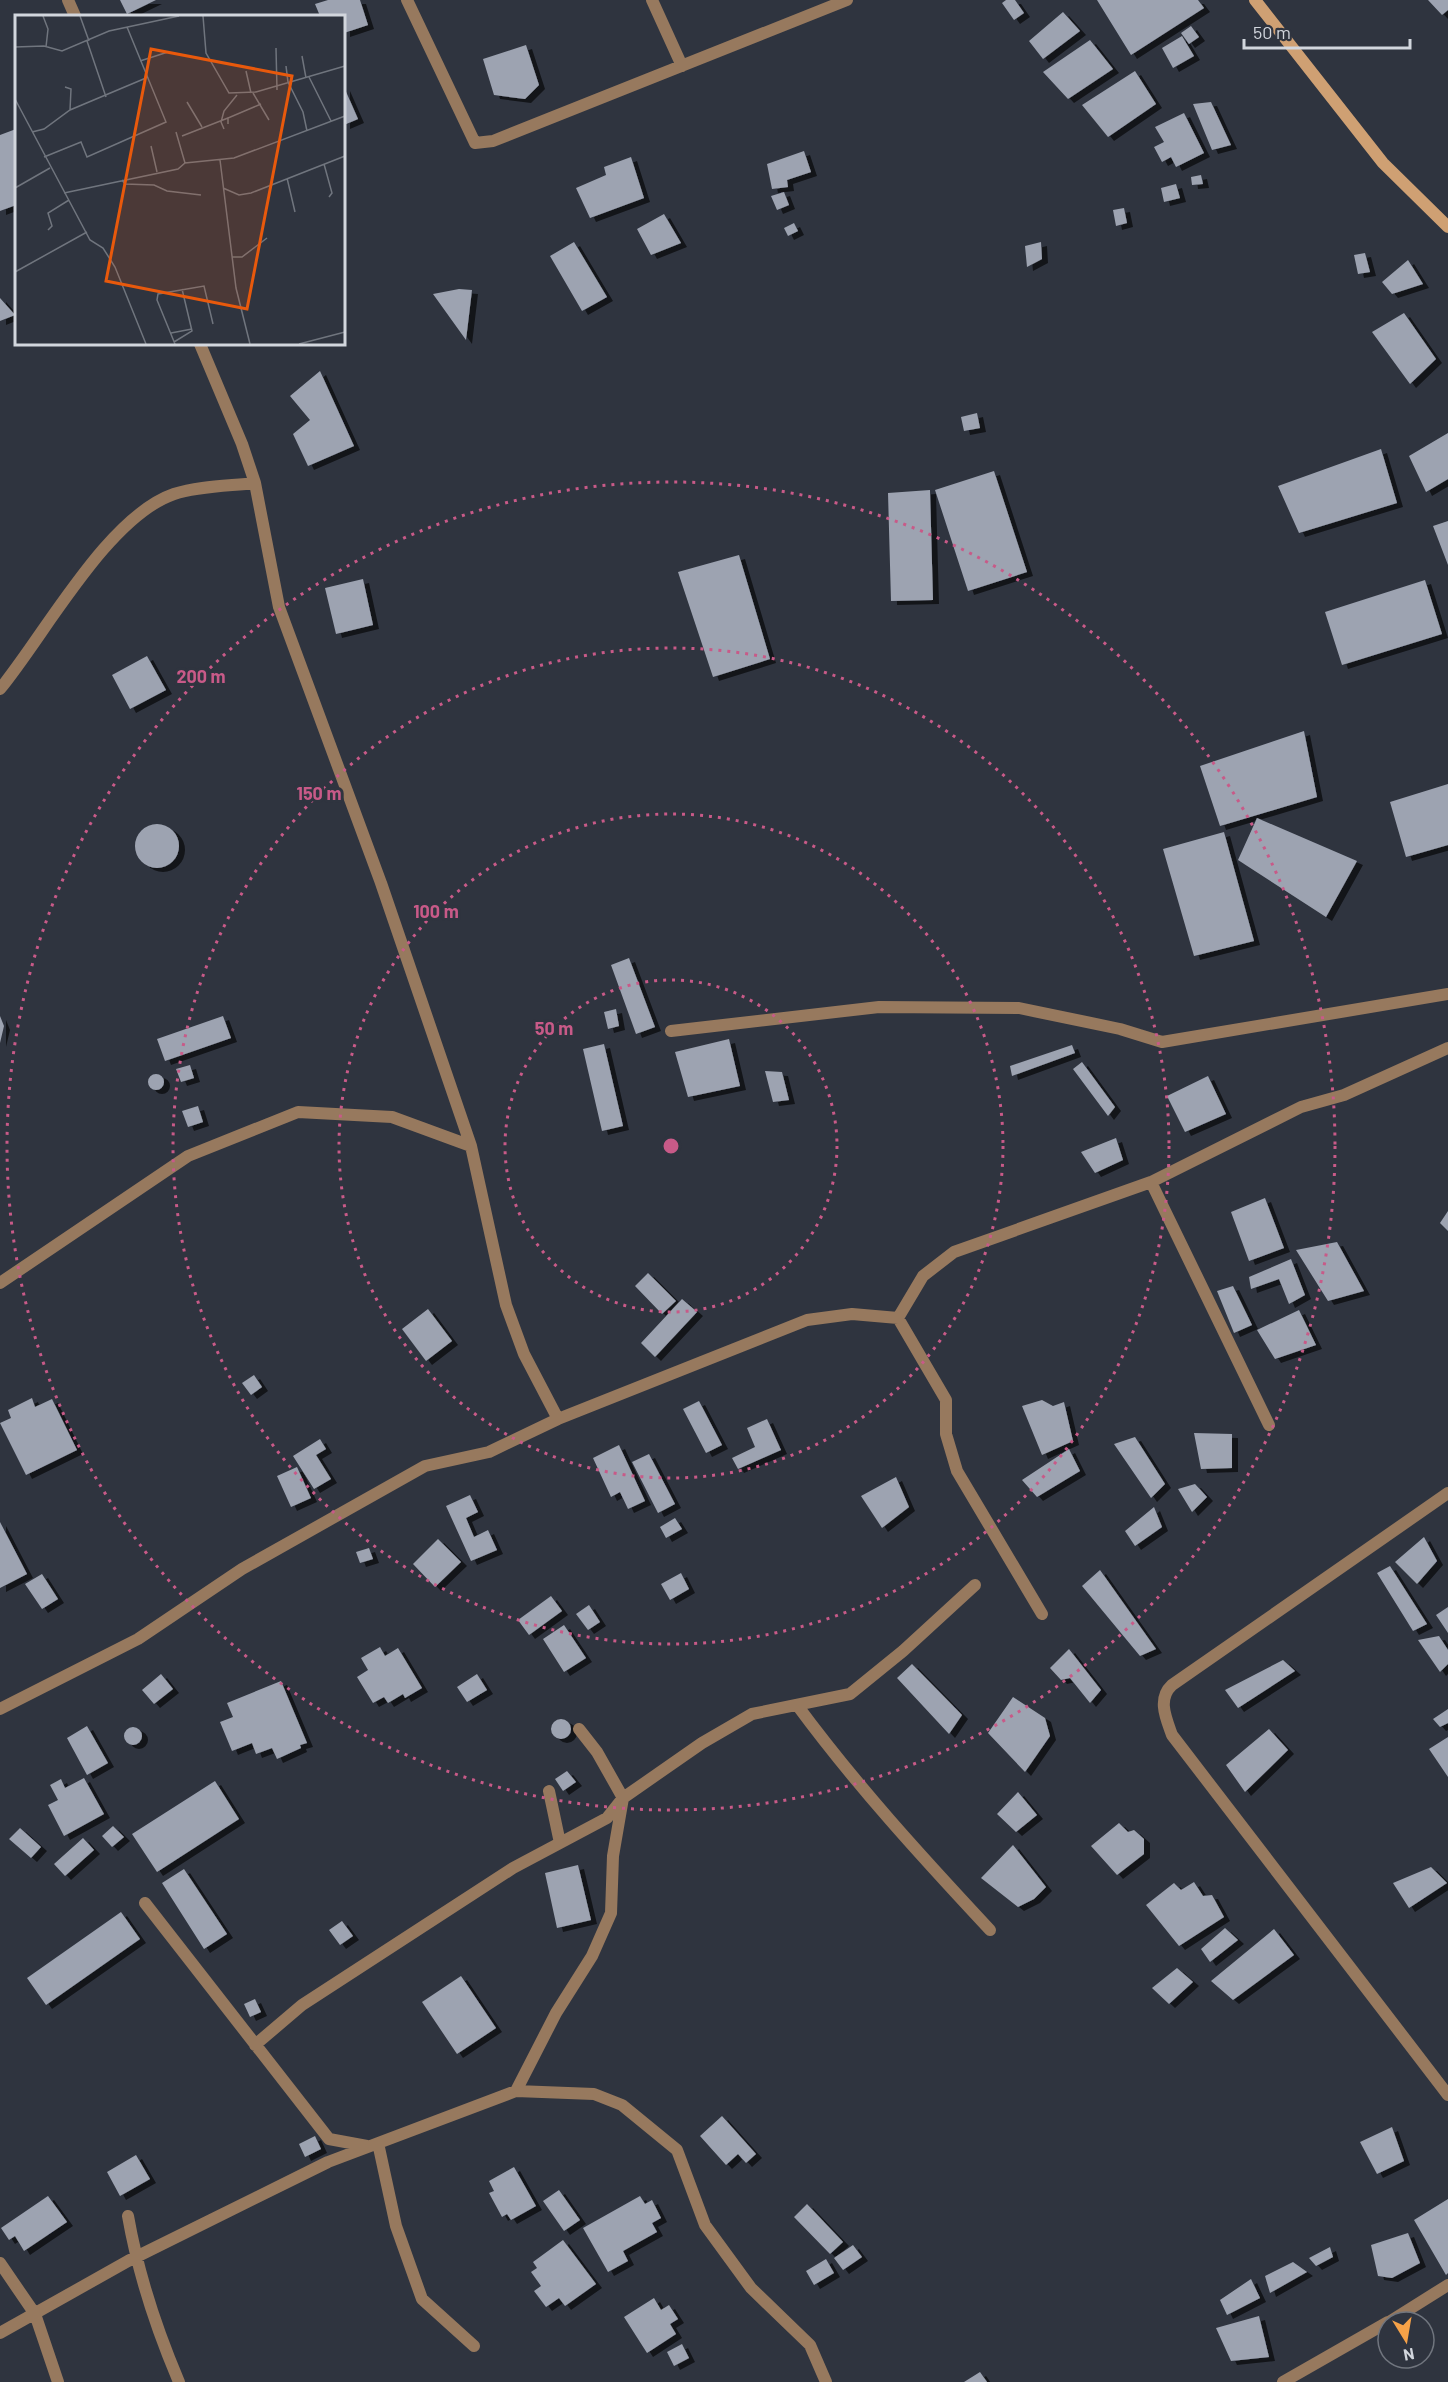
<svg xmlns="http://www.w3.org/2000/svg" width="1448" height="2382" viewBox="0 0 1448 2382" font-family="Barlow,sans-serif">
  <style>
    .building { fill: #9da3b1; filter: url(#shadow) }
    .lines { fill: none; stroke-linecap: round; stroke-linejoin: round }
    .street { stroke: #97795e; stroke-width: 12 }
    .secondary { stroke: #cfa073; stroke-width: 12 }
    .ring { fill: none; stroke: #c85a88; stroke-width: 3; stroke-dasharray: 3 6 }
    .inset-road { fill: none; stroke: #70757e; stroke-width: 1.5 }
    .view { fill: #e8590c; fill-opacity: 0.15; stroke: #e8590c; stroke-width: 3 }
    .inset-edge { fill: none; stroke: #d2d6dd; stroke-width: 3 }
    .centre { fill: #c85a88; stroke: #2f343f; stroke-width: 3 }
    .ring-label { font-size: 18px; text-anchor: middle; font-weight: bold; fill: #c85a88; stroke: #2f343f; stroke-width: 6; stroke-linejoin: round; paint-order: stroke }
  </style>
  <defs>
    <filter id="shadow"><feDropShadow dx="6" dy="4" stdDeviation="0" flood-color="#0009"/></filter>
  </defs>
  <rect width="100%" height="100%" fill="#2f343f"/>
  <path class="building" d="M120,0H156L127,14Z
    M328,0H360L368,25L344,33V16H320L315,4Z
    M1006,0H1015L1024,13L1014,20L1002,3Z
    M1097,0H1198L1204,8L1131,55Z
    M1428,0H1448V10L1442,15Z
    M1063,12L1080,31L1043,59L1029,41Z
    M1191,26L1199,37L1189,44L1181,33Z
    M1182,36L1194,56L1173,68L1162,48Z
    M1090,40L1113,69L1068,99L1043,72Z
    M526,45L539,85L525,99L494,95L483,59Z
    M1135,71L1156,104L1108,137L1082,105Z
    M344,87L358,119L344,125Z
    M1211,102L1231,145L1212,150L1193,104Z
    M1184,113L1204,153L1176,167L1171,157L1162,162L1154,147L1164,142L1155,127Z
    M16,129V205L0,211V135Z
    M804,151L811,172L787,180L788,187L772,189L767,164Z
    M631,157L644,198L590,218L576,188L606,175L604,167Z
    M1201,175L1203,184L1192,185L1191,177Z
    M1176,184L1180,198L1164,202L1161,188Z
    M784,192L789,205L777,210L771,196Z
    M1124,208L1127,223L1116,226L1113,210Z
    M664,214L681,243L651,255L637,229Z
    M794,223L798,231L788,236L784,228Z
    M574,242L607,297L582,311L550,256Z
    M1041,242L1042,259L1027,267L1025,246Z
    M1365,253L1370,272L1358,274L1354,255Z
    M1408,260L1423,284L1392,294L1382,282Z
    M459,289L472,290L466,340L433,294Z
    M0,298L15,315L0,321Z
    M1404,313L1436,359L1410,384L1372,332Z
    M320,371L354,446L308,466L293,434L310,420L290,396Z
    M977,413L980,428L964,431L961,417Z
    M1448,433V479L1426,492L1409,456Z
    M1381,449L1397,503L1299,533L1278,486Z
    M994,471L1027,572L968,591L935,490Z
    M930,490L933,600L891,601L888,493Z
    M1448,521V565L1433,526Z
    M739,555L770,659L713,677L678,572Z
    M363,579L373,625L336,634L325,588Z
    M1425,580L1442,634L1342,665L1325,612Z
    M147,656L166,690L130,709L112,675Z
    M1304,731L1317,797L1220,826L1200,766Z
    M1448,784V845L1406,857L1390,802Z
    M1257,818L1357,861L1326,917L1238,860Z
    M135 846a22 22 0 1 1 44 0a22 22 0 1 1-44 0Z
    M1224,832L1254,941L1194,956L1163,849Z
    M629,958L655,1027L636,1034L611,965Z
    M616,1009L619,1026L608,1029L604,1012Z
    M0,1016L4,1026L0,1043Z
    M223,1016L231,1038L165,1061L157,1039Z
    M729,1039L740,1086L688,1097L675,1052Z
    M604,1044L623,1126L602,1131L583,1049Z
    M1072,1045L1075,1053L1012,1076L1010,1066Z
    M1082,1062L1115,1107L1108,1116L1073,1069Z
    M190,1065L194,1078L181,1082L176,1069Z
    M765,1071L782,1072L789,1100L773,1102Z
    M148 1082a8 8 0 1 1 16 0a8 8 0 1 1-16 0Z
    M1208,1076L1226,1114L1185,1132L1167,1096Z
    M198,1106L203,1122L188,1127L182,1111Z
    M1116,1138L1123,1160L1095,1173L1081,1152Z
    M1265,1198L1284,1248L1249,1261L1231,1212Z
    M1448,1211V1231L1440,1223Z
    M1337,1242L1364,1291L1328,1301L1296,1250Z
    M1291,1259L1305,1295L1289,1304L1279,1279L1251,1289L1249,1277Z
    M648,1273L676,1301L662,1314L635,1286Z
    M1233,1286L1252,1325L1234,1333L1217,1291Z
    M682,1299L697,1312L655,1357L641,1343Z
    M428,1309L452,1341L426,1361L402,1329Z
    M1299,1310L1316,1345L1275,1359L1257,1330Z
    M254,1375L262,1387L251,1395L242,1383Z
    M32,1398L35,1407L52,1399L77,1450L26,1475L0,1423L11,1418L8,1410Z
    M1042,1400L1053,1406L1064,1402L1073,1441L1042,1455L1022,1406Z
    M699,1401L722,1445L706,1453L683,1409Z
    M767,1419L781,1450L738,1469L732,1458L755,1447L747,1428Z
    M1194,1433L1232,1434V1468L1201,1469Z
    M1135,1437L1165,1484L1151,1498L1114,1444Z
    M320,1439L326,1449L316,1455L331,1479L314,1489L293,1456Z
    M619,1445L645,1501L628,1509L620,1492L611,1497L593,1458Z
    M1069,1449L1080,1471L1037,1497L1022,1480Z
    M649,1454L675,1504L658,1513L632,1462Z
    M297,1467L311,1498L291,1507L277,1476Z
    M896,1477L909,1507L882,1528L861,1496Z
    M1195,1484L1207,1497L1192,1512L1178,1489Z
    M470,1495L478,1512L466,1518L474,1537L488,1530L497,1550L471,1561L446,1506Z
    M1154,1507L1162,1527L1135,1546L1125,1531Z
    M675,1518L682,1529L666,1538L660,1527Z
    M0,1522L27,1574L0,1588Z
    M1424,1537L1437,1561L1417,1584L1395,1562Z
    M438,1539L461,1562L435,1587L413,1564Z
    M369,1548L373,1559L360,1563L356,1552Z
    M1390,1566L1427,1624L1413,1631L1377,1573Z
    M1100,1570L1156,1649L1140,1656L1082,1586Z
    M681,1573L689,1589L670,1600L661,1584Z
    M42,1574L58,1599L42,1609L25,1584Z
    M551,1596L562,1611L529,1635L518,1620Z
    M589,1605L600,1622L588,1630L576,1614Z
    M1448,1607V1633L1436,1615Z
    M564,1625L586,1658L564,1672L543,1639Z
    M1439,1636L1448,1650V1664L1440,1672L1418,1640Z
    M380,1647L385,1656L398,1648L422,1688L405,1698L403,1694L388,1703L384,1697L373,1703L357,1677L368,1670L361,1658Z
    M1069,1649L1101,1690L1090,1703L1070,1678L1061,1680L1050,1668Z
    M1283,1660L1295,1671L1238,1708L1225,1690Z
    M912,1664L962,1715L949,1734L897,1678Z
    M161,1674L173,1689L154,1704L142,1690Z
    M477,1674L487,1690L467,1702L457,1687Z
    M281,1681L307,1743L300,1745L301,1748L277,1759L272,1748L256,1754L252,1743L232,1751L220,1722L233,1717L227,1703Z
    M1013,1697L1045,1718L1050,1736L1025,1772L988,1733Z
    M1448,1709V1723L1440,1727L1433,1719Z
    M551 1729a10 10 0 1 1 20 0a10 10 0 1 1-20 0Z
    M87,1726L108,1763L87,1775L67,1738Z
    M124 1736a9 9 0 1 1 18 0a9 9 0 1 1-18 0Z
    M1269,1729L1288,1750L1245,1792L1226,1765Z
    M1448,1737V1777L1429,1749Z
    M567,1771L576,1782L563,1791L555,1779Z
    M84,1778L104,1814L64,1836L48,1805L58,1800L50,1785L61,1779L65,1788Z
    M215,1781L239,1819L157,1872L132,1834Z
    M1018,1792L1037,1815L1016,1832L997,1814Z
    M1119,1823L1128,1832L1134,1830L1144,1839V1854L1117,1875L1091,1846Z
    M113,1826L124,1837L112,1847L102,1836Z
    M20,1828L41,1847L31,1858L9,1839Z
    M83,1838L94,1850L65,1876L54,1864Z
    M1013,1845L1046,1887L1034,1899L1018,1907L981,1878Z
    M578,1865L591,1920L557,1928L545,1873Z
    M1431,1867L1447,1883L1409,1908L1393,1883Z
    M184,1869L227,1934L204,1949L162,1883Z
    M1194,1882L1203,1896L1212,1895L1224,1917L1179,1946L1146,1905L1174,1883L1181,1890Z
    M121,1912L140,1939L46,2005L27,1978Z
    M342,1921L353,1936L340,1945L329,1930Z
    M1225,1928L1238,1940L1210,1962L1201,1949Z
    M1274,1929L1294,1955L1233,2000L1211,1981Z
    M1177,1968L1193,1982L1169,2004L1152,1988Z
    M461,1976L496,2028L457,2054L422,2002Z
    M255,1999L261,2012L250,2017L244,2004Z
    M722,2116L756,2154L746,2163L738,2154L726,2165L700,2136Z
    M1392,2127L1404,2161L1377,2174L1360,2142Z
    M315,2136L321,2149L305,2157L299,2144Z
    M136,2155L150,2179L120,2196L107,2172Z
    M514,2167L536,2206L511,2220L507,2214L502,2217L489,2193L494,2191L489,2181Z
    M559,2190L580,2220L564,2231L543,2201Z
    M48,2196L67,2222L24,2251L15,2236L9,2240L1,2228Z
    M640,2196L645,2204L652,2200L661,2218L652,2223L657,2232L623,2251L628,2261L608,2272L583,2228Z
    M1448,2199V2273L1446,2275L1414,2220Z
    M807,2204L843,2242L830,2254L794,2217Z
    M1408,2233L1420,2263L1392,2278L1378,2276L1371,2245Z
    M563,2240L596,2284L565,2306L559,2298L546,2307L534,2291L541,2286L531,2272L537,2268L533,2262Z
    M853,2245L862,2257L843,2270L834,2258Z
    M1330,2247L1333,2257L1316,2266L1309,2258Z
    M826,2259L834,2273L814,2285L806,2271Z
    M1293,2262L1307,2272L1270,2293L1265,2276Z
    M1251,2279L1260,2298L1227,2315L1220,2300Z
    M654,2298L661,2310L669,2305L678,2319L670,2324L676,2334L647,2353L624,2317Z
    M1259,2316L1269,2357L1231,2361L1216,2328Z
    M682,2344L689,2358L674,2366L667,2352Z
    M980,2372L987,2382H964Z"/>
  <g class="lines">
    <path class="street" d="M68,0L75,16
      M407,0L475,143L493,141L847,0
      M652,0L682,66
      M200,344L242,444L255,483L279,607L381,883L471,1146L506,1305L524,1354L558,1419
      M0,689C44,636 107,517 174,494C199,486 229,486 255,483
      M671,1031L879,1007L1019,1008L1120,1029L1162,1042L1448,994
      M1151,1182L1269,1425
      M0,1283L188,1156L298,1112L392,1117L471,1146
      M898,1318L946,1400V1434L957,1471L1042,1614
      M1448,1493L1172,1685C1157,1699 1166,1718 1172,1735L1448,2095
      M797,1705C856,1785 922,1857 990,1930
      M0,1709L138,1639L242,1569L425,1466L489,1452L558,1419L807,1320L852,1314L898,1318L923,1276L954,1252L1151,1182L1301,1107L1344,1095L1448,1048
      M560,1843L607,1818L623,1798L702,1743L752,1714L850,1694L903,1651L975,1585
      M145,1903L329,2139L367,2146
      M255,2045L302,2005L513,1868L560,1843L549,1791
      M516,2091L556,2013L592,1956L611,1913L613,1856L623,1798L597,1752L579,1729
      M378,2143L396,2226L422,2299L474,2346
      M128,2216C138,2273 156,2328 179,2382
      M0,2263L35,2314L58,2382
      M1389,2322L1448,2285
      M0,2333L128,2261L328,2162L516,2091L594,2094L622,2105L677,2150L705,2225L751,2288L810,2345L826,2382
      M1283,2382L1388,2322"/>
    <path class="secondary" d="M1255,0L1383,163L1448,227"/>
  </g>
  <g class="ring">
    <circle cx="671" cy="1146" r="166"/>
    <circle cx="671" cy="1146" r="332"/>
    <circle cx="671" cy="1146" r="498"/>
    <circle cx="671" cy="1146" r="664"/>
  </g>
  <g transform="translate(15 15)">
    <rect width="330" height="330" fill="#2f343f"/>
    <path class="inset-road" d="M28,1L33,14L31,32M65,1L74,26M188,1L191,38L214,78L241,77L330,51M72,26L91,82M0,32L29,31L47,36L94,16L164,1M261,33L262,75M287,41L291,63M125,46L153,37M271,51L273,67L288,97L292,116M231,56L236,78M294,62L316,106M50,72L56,74L55,95M238,78L254,105M0,84L75,225L88,233L100,252L131,329M172,87L187,112M213,109V103L246,89M209,114L206,107L209,96L222,80M17,117L29,114L55,95L131,63M161,117L170,148M167,121L213,103M136,131L142,157M29,142L66,127L72,142L151,107L112,12M205,145L221,273L235,329M309,149L317,178L314,182M272,163L280,197M107,165L110,169L139,170L152,176L186,180M0,173L35,153M208,173L224,180L236,178L330,141M49,178L163,154L170,148L219,143L330,101M33,215L37,211L33,198L54,185M217,242H227L252,223M0,257L72,217M156,318L177,314M159,327L177,316L167,274M160,329L142,285L143,279L189,271L198,309M284,329L330,317"/>
    <path class="view" d="M136,34L277,61L232,294L91,266Z"/>
    <rect width="330" height="330" class="inset-edge"/>
  </g>
  <circle cx="671" cy="1146" r="9" class="centre"/>
  <g class="ring-label">
    <text x="201" y="683">200 m</text>
    <text x="319" y="800">150 m</text>
    <text x="436" y="918">100 m</text>
    <text x="554" y="1035">50 m</text>
  </g>
  <g transform="translate(1406 2340) rotate(169)"><circle r="28" fill="#2f343f" stroke="#70757e" stroke-width="1.5"/>
  <path d="M0-4.5L10 22L0 15L-10 22Z" fill="#f6a248"/>
  <text y="-9" font-size="16" font-weight="bold" text-anchor="middle" fill="#d2d6dd">N</text>
  </g>
  <path d="M1244 39v9h166v-9" fill="none" stroke="#d2d6dd" stroke-width="3"/>
  <text x="1253" y="39" font-size="18" fill="#d2d6dd" stroke="#2f343f" stroke-width="4.5" paint-order="stroke">50 m</text>
</svg>
